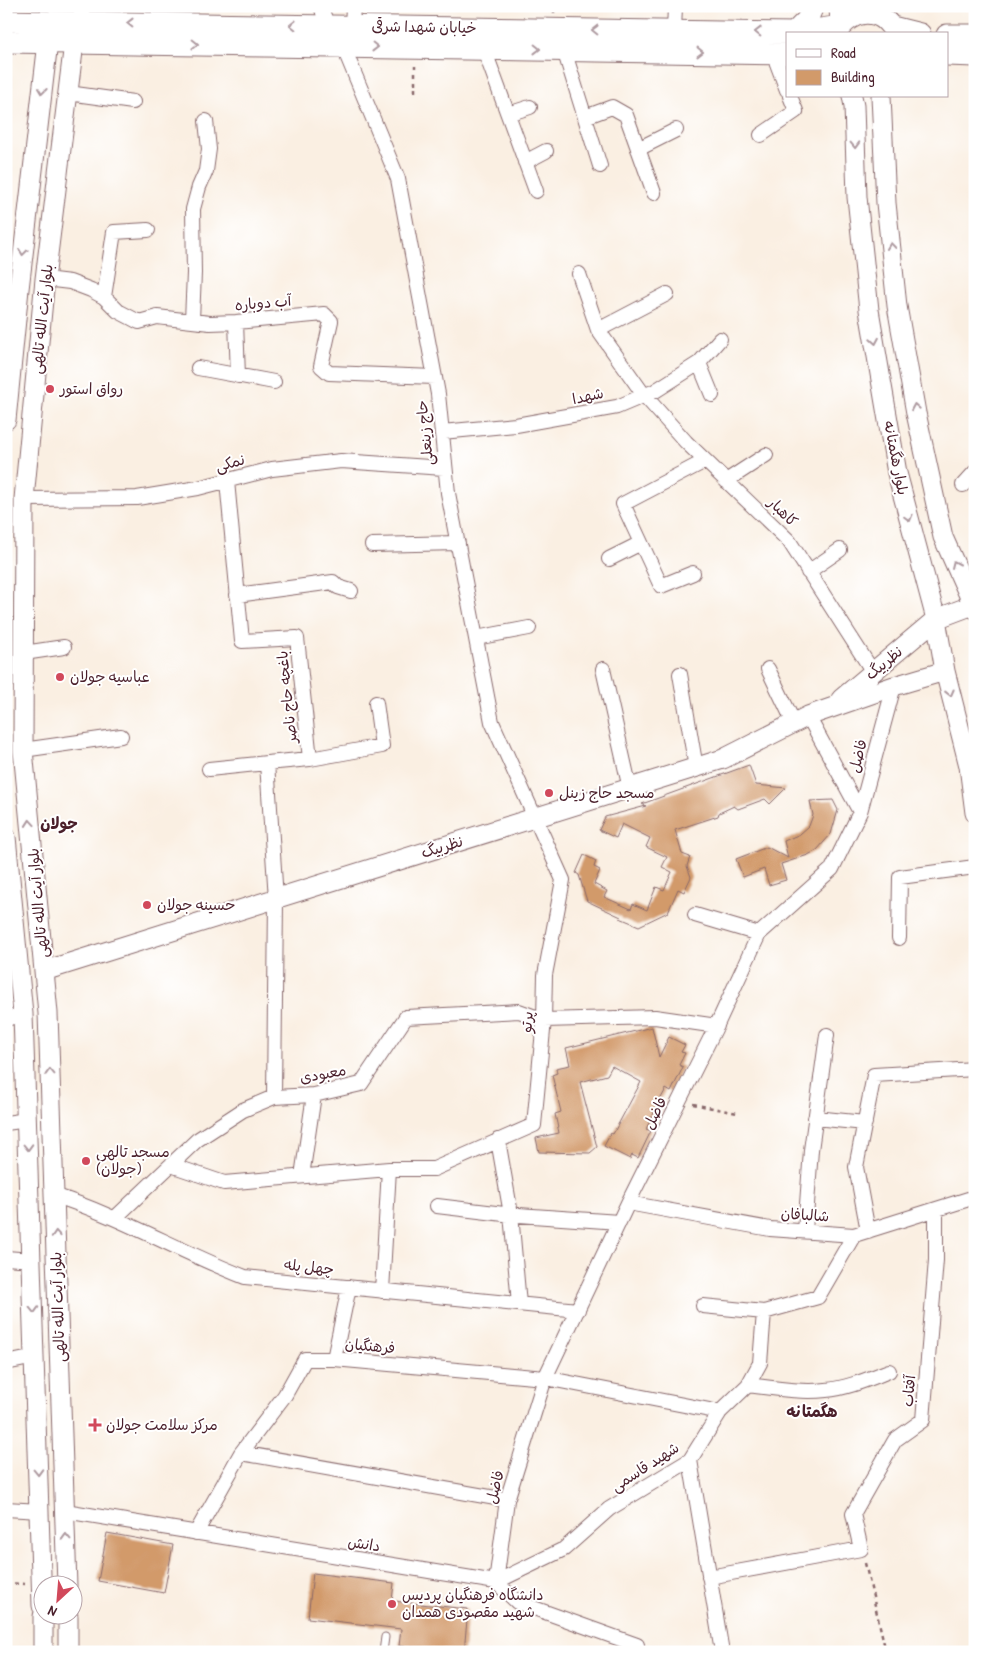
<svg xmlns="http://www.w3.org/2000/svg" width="981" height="1658" viewBox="0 0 981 1658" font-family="'Patrick Hand','Playpen Sans Arabic',sans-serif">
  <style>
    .building { fill: #d29a6a }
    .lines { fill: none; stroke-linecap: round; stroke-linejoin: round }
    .lane-casing { stroke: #88686b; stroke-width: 9 }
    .street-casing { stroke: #88686b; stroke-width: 16 }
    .secondary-casing { stroke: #88686b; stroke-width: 21 }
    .primary-casing { stroke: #88686b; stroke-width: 23 }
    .path { stroke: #88686b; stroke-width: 2.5; stroke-dasharray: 4 4; stroke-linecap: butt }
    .lane { stroke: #fff; stroke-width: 7 }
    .street { stroke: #fff; stroke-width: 14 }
    .secondary { stroke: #fff; stroke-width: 19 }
    .primary { stroke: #fff; stroke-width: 21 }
    .oneway { stroke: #ae9aa0 }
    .poi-dot { fill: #d1495b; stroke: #fff; stroke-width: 2 }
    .labels { text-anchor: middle; stroke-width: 4; stroke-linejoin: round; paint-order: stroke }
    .street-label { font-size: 15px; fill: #4a1f2b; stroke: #fff }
    .poi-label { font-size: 15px; fill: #4a1f2b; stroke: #fff; text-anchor: start }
    .neighbourhood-label { font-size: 16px; font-weight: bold; fill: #4a1f2b; stroke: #fff }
  </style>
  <rect width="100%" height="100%" fill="#fff"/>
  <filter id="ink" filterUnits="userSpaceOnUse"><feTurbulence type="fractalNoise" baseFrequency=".02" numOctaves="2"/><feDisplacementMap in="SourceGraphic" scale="10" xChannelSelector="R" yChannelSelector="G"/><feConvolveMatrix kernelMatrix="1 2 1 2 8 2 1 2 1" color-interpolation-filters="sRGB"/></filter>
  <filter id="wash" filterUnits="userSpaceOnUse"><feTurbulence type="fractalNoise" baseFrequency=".0096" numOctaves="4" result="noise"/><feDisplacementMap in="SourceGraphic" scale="20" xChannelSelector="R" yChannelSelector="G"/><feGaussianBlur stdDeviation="1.12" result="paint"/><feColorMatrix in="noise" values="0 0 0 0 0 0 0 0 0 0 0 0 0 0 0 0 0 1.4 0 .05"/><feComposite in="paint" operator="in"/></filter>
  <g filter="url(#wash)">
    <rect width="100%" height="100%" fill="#faefe2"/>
    <g id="blocks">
      <path class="building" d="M749,765L756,785L786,788L770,804L765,799L738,809L734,806L719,813L718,816L675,830L682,854L690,857L687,866L691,877L684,892L678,889L668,912L639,926L620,918L621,917L587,901L579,875L576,873L584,855L596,861L594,867L600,870L594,884L607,891L604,897L631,909L633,904L647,910L656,887L664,890L672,872L662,867L667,857L646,847L650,838L622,824L616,838L599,830L605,817L646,806L642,804Z
        M833,800L838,810L831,834L817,850L808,855L781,864L786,880L769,885L764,869L743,877L736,859L767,847L788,858L784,841L800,834L809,826L813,815L810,801Z
        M652,1027L659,1057L669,1037L685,1045L681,1052L685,1053L679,1065L683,1067L671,1092L666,1089L660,1100L646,1129L651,1131L638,1158L632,1155L630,1159L604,1146L611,1133L613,1134L641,1082L612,1066L607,1075L580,1082L597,1147L590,1153L539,1152L536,1138L559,1133L555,1114L561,1112L552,1075L557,1073L556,1068L570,1065L566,1048Z
        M107,1533L173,1545L164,1593L98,1581Z
        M313,1573L394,1583L392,1601L468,1609L464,1652L399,1646L401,1629L308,1618Z"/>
    </g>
  </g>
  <g filter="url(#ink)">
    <use href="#blocks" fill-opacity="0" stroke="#88686b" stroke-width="1"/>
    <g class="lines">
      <g class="lane-casing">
        <path id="lane" d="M383,1652L385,1637"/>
      </g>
      <g class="street-casing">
        <path id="street" d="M321,6L327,26
          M352,26L353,6
          M674,31L675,6
          M484,49L536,191
          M564,50L600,166
          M773,53L787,90
          M68,93L133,102
          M508,114L530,107
          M585,117L612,107L626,115L654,193
          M761,135L796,111L790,96
          M638,149L676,130
          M525,162L546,151
          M579,274L598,330L644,395L686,442L789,541L873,672
          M45,279L70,282L91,290L104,297L118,311L139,322L157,317L210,323L236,322L324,314L331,321L321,366L329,373L435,377
          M6,291L19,289
          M104,297L114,232L148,230
          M192,320L194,273L193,209L199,187L206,171L209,149L206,121
          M236,322L238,376
          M598,330L667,294
          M699,363L712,395
          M198,368L274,382
          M442,432L516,425L617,407L655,391L699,363L720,339
          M227,481L242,641L297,638L310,759L267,763L276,899L274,1097
          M726,481L766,455
          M963,485L975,472
          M24,499L137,498L198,488L272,469L341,461L444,468
          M372,545L458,543
          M609,559L641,543
          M808,572L840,550
          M693,573L661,586L623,504L705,461
          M237,595L333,582L338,587L351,591
          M476,638L529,628
          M24,653L64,647
          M603,669L630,789
          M768,669L794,723
          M680,674L696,768
          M808,716L860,812
          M23,750L121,736
          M310,759L382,746L376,703
          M209,769L267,763
          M695,915L759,934
          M899,938L900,877L975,867
          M6,1019L23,1014
          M815,1118L865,1123
          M6,1123L27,1120
          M498,1140L511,1214L519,1304
          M171,1165L224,1183L389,1169H434L534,1125L544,1020L545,975L563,880L492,722L448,493L438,394L398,179L343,46
          M302,1176L314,1095
          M53,1195C120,1216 180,1252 245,1277L578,1310
          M628,1203L770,1229L854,1235L975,1197
          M437,1206L504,1214L619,1222
          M115,1218L197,1140L243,1110L274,1097L314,1095L361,1084L406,1017L519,1011L544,1020L655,1017L717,1026
          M805,1231L811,1150L827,1035
          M868,1231L856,1167L874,1075L975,1069
          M6,1258L32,1260
          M382,1291L389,1169
          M703,1306L764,1312L818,1297L854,1235
          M334,1359L349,1287
          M6,1363L35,1357
          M748,1385C773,1388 800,1393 826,1390C848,1388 868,1379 889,1371
          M241,1453L507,1500
          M690,1460L722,1652
          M6,1509L40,1511
          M65,1511L496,1582L517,1602L637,1645L638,1652
          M196,1533L241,1453L285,1395L305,1359H334L545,1378L720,1412
          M709,1577L861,1549L853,1514L895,1440L923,1420L936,1260V1210
          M496,1582L507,1500L545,1378L628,1203L715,1029L759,934L832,869L860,812L894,686
          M496,1582L564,1549L609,1509L690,1460L720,1412L748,1385L760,1363L764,1312"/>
      </g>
      <g class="secondary-casing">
        <path id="secondary" d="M852,96L854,106L857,197L869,310L897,473L936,619L945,671L969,766L975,813
          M881,96L886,203L897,306L916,413L943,537L975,609
          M6,420L19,289L48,42
          M841,699L936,619L973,605
          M6,837L23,1014L42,1606
          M44,971L723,759L808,716L894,686L945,671
          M67,1586L48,1013L23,750L24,499L45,279L74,43
          M43,1616V1652
          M68,1616V1652"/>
      </g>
      <g class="primary-casing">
        <path id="primary" d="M6,21L794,33L841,26L840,6
          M892,27L920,34
          M794,33L807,20L813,6
          M836,34C850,8 882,5 895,34
          M947,35H975
          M6,42L787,54
          M947,55L975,56"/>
      </g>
      <path class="path" d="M554,13V6
        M415,92V66
        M693,1104L737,1113
        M865,1563L886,1652
        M6,1583L25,1584"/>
      <use href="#lane" class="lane"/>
      <use href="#street" class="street"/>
      <use href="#secondary" class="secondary"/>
      <use href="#primary" class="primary"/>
    </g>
    <defs><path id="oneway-chevron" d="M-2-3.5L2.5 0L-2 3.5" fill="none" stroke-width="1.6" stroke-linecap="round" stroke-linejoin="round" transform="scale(1.25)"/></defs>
    <g class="oneway">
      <use href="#oneway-chevron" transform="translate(130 23) rotate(-179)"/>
      <use href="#oneway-chevron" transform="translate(293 25) rotate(-179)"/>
      <use href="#oneway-chevron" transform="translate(595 30) rotate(-179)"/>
      <use href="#oneway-chevron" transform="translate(758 32) rotate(-179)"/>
      <use href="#oneway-chevron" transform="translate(195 44) rotate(1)"/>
      <use href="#oneway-chevron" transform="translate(375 47) rotate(1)"/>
      <use href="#oneway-chevron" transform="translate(537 49) rotate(1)"/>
      <use href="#oneway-chevron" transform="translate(700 52) rotate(1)"/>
      <use href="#oneway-chevron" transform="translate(42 91) rotate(97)"/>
      <use href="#oneway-chevron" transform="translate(855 145) rotate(88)"/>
      <use href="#oneway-chevron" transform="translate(891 246) rotate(-96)"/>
      <use href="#oneway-chevron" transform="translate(23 252) rotate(97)"/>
      <use href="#oneway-chevron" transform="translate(875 341) rotate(80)"/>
      <use href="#oneway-chevron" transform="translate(915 407) rotate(-100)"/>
      <use href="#oneway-chevron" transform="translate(909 518) rotate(75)"/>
      <use href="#oneway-chevron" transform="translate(955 564) rotate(-114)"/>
      <use href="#oneway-chevron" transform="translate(950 693) rotate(76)"/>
      <use href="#oneway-chevron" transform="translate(30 823) rotate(-95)"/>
      <use href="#oneway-chevron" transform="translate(50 1072) rotate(-92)"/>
      <use href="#oneway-chevron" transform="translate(28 1147) rotate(88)"/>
      <use href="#oneway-chevron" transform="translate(56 1234) rotate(-94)"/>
      <use href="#oneway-chevron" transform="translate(34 1310) rotate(88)"/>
      <use href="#oneway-chevron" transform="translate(38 1472) rotate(88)"/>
      <use href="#oneway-chevron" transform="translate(66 1537) rotate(-92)"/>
    </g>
  </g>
  <g class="poi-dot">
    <circle cx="50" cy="389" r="5"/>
    <circle cx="60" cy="677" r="5"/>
    <circle cx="549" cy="793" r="5"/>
    <circle cx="147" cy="905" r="5"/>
    <circle cx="86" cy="1161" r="5"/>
    <path d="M92.5 1417.5h5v5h5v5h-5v5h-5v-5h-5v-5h5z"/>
    <circle cx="392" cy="1604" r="5"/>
  </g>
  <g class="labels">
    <g class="street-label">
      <text transform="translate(424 27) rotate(1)" y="5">خیابان شهدا شرقی</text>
      <text transform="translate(263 303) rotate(-5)" y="5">آب دوباره</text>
      <text transform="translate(42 319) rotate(-84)" y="5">بلوار آیت الله تالهی</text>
      <text transform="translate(588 396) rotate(-12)" y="5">شهدا</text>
      <text transform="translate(425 433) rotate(-96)" y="5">حاج زینعلی</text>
      <text transform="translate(896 458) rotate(79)" y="5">بلوار هگمتانه</text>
      <text transform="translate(230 463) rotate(-15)" y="5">نمکی</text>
      <text transform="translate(783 512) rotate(45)" y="5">کاهبار</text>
      <text transform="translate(884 663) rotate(-40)" y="5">نظربیگ</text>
      <text transform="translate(287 697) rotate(-96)" y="5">باغچه حاج ناصر</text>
      <text transform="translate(858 756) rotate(-75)" y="5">فاضل</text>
      <text transform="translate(442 847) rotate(-17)" y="5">نظربیگ</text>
      <text transform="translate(38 903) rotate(-95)" y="5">بلوار آیت الله تالهی</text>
      <text transform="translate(527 1022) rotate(-86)" y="5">پرتو</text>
      <text transform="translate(323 1074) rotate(-10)" y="5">معبودی</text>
      <text transform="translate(655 1113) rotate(-63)" y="5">فاضل</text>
      <text transform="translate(805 1215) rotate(4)" y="5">شالبافان</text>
      <text transform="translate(309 1267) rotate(6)" y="5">چهل پله</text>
      <text transform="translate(58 1307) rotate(-92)" y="5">بلوار آیت الله تالهی</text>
      <text transform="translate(370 1346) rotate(5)" y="5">فرهنگیان</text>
      <text transform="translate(909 1391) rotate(-85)" y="5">آفتاب</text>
      <text transform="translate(645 1467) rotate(-33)" y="5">شهید قاسمی</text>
      <text transform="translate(495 1487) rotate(-75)" y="5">فاضل</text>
      <text transform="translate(364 1544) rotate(9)" y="5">دانش</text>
    </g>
    <g class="poi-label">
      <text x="60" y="394">رواق استور</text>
      <text x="70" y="682">عباسیه جولان</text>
      <text x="559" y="798">مسجد حاج زینل</text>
      <text x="157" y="910">حسینه جولان</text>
      <text x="96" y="1157">مسجد تالهی<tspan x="96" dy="17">(جولان)</tspan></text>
      <text x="106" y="1430">مرکز سلامت جولان</text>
      <text x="402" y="1600">دانشگاه فرهنگیان پردیس<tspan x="402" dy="17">شهید مقصودی همدان</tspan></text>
    </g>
    <g class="neighbourhood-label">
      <text x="59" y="829">جولان</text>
      <text x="812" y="1417">هگمتانه</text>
    </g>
  </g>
  <rect width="981" height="1658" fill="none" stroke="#fff" stroke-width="25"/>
  <rect x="786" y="32" width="162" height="65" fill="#ffffff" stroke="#b7a5aa"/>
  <rect x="796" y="49" width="25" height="8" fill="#ffffff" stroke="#b7a5aa"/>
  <text x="831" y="58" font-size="15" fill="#4a1f2b">Road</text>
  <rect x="796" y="70" width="25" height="15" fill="#d29a6a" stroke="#b7a5aa"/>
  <text x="831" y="82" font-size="15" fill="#4a1f2b">Building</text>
  <g transform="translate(58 1600) rotate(206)"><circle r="24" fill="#ffffff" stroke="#b7a5aa"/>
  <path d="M0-4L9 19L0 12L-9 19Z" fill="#d1495b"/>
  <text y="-8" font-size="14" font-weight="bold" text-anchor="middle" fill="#4a1f2b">N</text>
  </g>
</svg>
